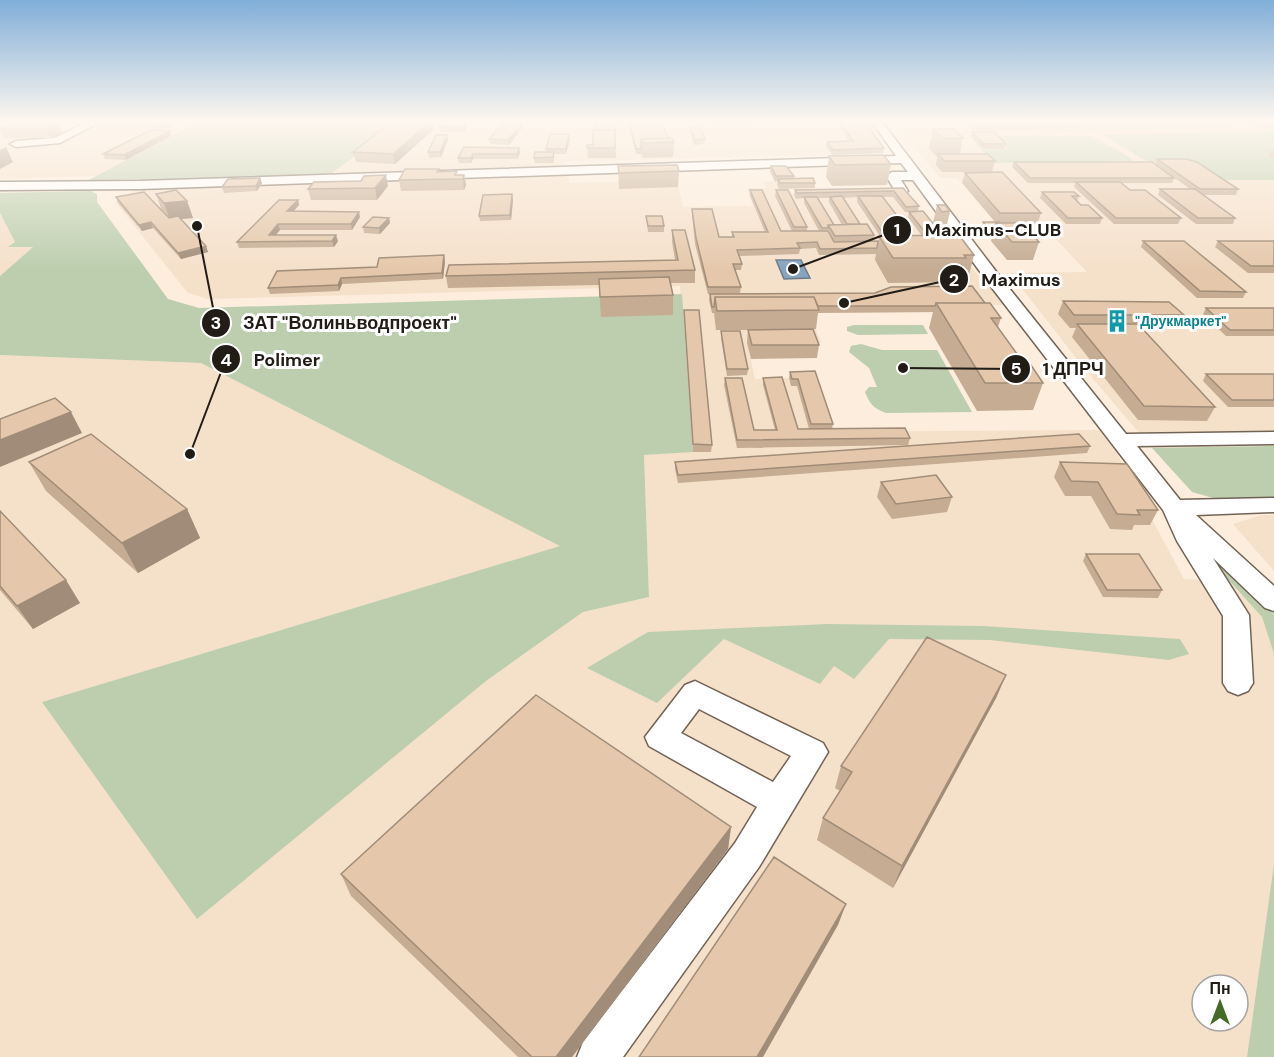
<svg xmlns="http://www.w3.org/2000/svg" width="1274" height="1057" viewBox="0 0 1274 1057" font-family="'DM Sans',sans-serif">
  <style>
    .built { fill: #f5e0ca; fill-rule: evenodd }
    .green { fill: #bcceae }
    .water { fill: #87a4bf; stroke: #687b8c; stroke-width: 1.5 }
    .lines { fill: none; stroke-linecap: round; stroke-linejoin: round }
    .minor-casing { stroke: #716355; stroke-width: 3 }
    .minor { fill: #fff; fill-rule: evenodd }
    .wall { fill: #c5ac93; fill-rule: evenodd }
    .shaded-wall { fill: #a08c78 }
    .building { fill: #e5c8ab; stroke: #a08c78; stroke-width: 1.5 }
    .labels { text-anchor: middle; stroke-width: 6; stroke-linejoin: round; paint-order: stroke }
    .far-culture-label { font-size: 14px; font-weight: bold; fill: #0d838f; stroke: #fff; text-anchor: start }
    .leader { fill: none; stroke: #211c16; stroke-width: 2 }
    .callout-dot { fill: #211c16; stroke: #fff; stroke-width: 2 }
    .mark-label { font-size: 18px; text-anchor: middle; font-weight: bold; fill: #fff }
    .callout-label { font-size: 18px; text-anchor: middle; font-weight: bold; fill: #211c16; stroke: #fff; stroke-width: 6; stroke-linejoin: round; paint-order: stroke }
  </style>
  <rect width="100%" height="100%" fill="#fceddc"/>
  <path class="built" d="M0,122H198L97,176L0,179Z
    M402,122H550L545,129H563L568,122H861L883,153L563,162V165L552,168L329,175Z
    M926,122H1274V446L1152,448L1089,374H1101L1092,363H1080L1010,273L1087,272L1053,236H1044L1033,224L962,183L957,178H940L895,123Z
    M569,175V183L677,180L683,207L753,206L747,188H766L764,182H775L781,193H793L795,195L902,193L950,252H957L1006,305H980L985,312L810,313L821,343H747L755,379L789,378L791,385L797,386L810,432L1099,430L1115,450L1184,579L1229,581L1262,617L1274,654V864L1247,1057H0V355L201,363L561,546L42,702L486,681L583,612L649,597L644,455L693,451L680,286L208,299L188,293L115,202L137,189L279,182ZM1202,985H1238V1021H1202Z
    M0,213L15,242L9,247L34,246L0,276Z
    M1261,515H1274V571L1233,524Z"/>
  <path class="green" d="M198,122H402L329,175L85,182Z
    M1233,124L1228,128L1059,132L1050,129Z
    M1274,130V180H1219L1189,161L1148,162L1103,135Z
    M996,136H1092L1129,157L1132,161L994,163L981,150L1008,149Z
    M91,191L97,194V202L168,299L199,308L682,294L693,452L644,455L649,597L583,612L486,681L197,919L42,702L560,546L201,363L0,355V276L33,247H8L15,242L0,213V193Z
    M854,325H923L928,334L858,335L847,331V327Z
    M861,344L882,350H937L972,412L886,413C873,408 870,404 865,392L869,387H877L869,368L849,352L851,346Z
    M1274,446V501L1231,503L1192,492L1152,448Z
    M1222,561L1274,614V654L1262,617L1213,563Z
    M827,624L982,626L1180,639L1189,654L1169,660L990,640L889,639L854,679L834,666L820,684L724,639L657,703L587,668L648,632Z
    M1274,864V1057H1247Z"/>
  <path class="water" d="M776,260H801L810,278L784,279Z"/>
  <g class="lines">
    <g class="minor-casing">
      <path id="minor" d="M87,122H100L60,143L16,147L10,144L16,141L54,138Z
        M872,122H882L1001,278L1126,434L1274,432V444L1137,446L1180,500L1274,498V512L1196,515L1274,586V611L1265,608L1213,558L1249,615L1253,683L1248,691L1238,695L1228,691L1223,683V616L1177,541L1163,510L989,284L913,180H901L908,191L902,195L897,194L886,176L892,172H908L901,163L140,189L0,190V182L140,181L896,156Z
        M695,681L823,743L828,752L759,867L623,1057H577L583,1042L735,843L757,807L649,746L645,737L685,685ZM699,709L791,756L773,782L681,733Z"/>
    </g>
    <use href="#minor" class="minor"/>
  </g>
  <path class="wall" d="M12,122L62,132L51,138H4L0,128Z
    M98,122H178L168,128L98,127L96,123Z
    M442,122H467V124L465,132H440L439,127Z
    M596,122H617L615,139L616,158H588L587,145H593Z
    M712,122H865L884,148L883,153L833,155L826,147L827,142L849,141L839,127L840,122L712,124Z
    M963,122H1232V123L975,131Z
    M1248,122H1274V128H1263Z
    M629,123L668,138L674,142L673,157L643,158L641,154H636L629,128Z
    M435,128L395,164L356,162L353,152Z
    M522,128L509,145L490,144L489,139Z
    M690,128L705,139L704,144L694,145L690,133Z
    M933,129L963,138L960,154L995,161L992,172H942L936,165L937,157L929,148Z
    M972,132L1006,144L1004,149H982L971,137Z
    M569,134L570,139L566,154H554V163H535L534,158L546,152V149Z
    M171,136L126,160L105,159L103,154Z
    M448,140L441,157L429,158L428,152Z
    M464,147L519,148L520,153L517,159H473L471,163H459L458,158Z
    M1271,151H1274V159L1269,156Z
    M829,156L891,164L887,185L832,186L826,177Z
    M1157,159L1238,189L1236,195H1202L1235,218L1233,224H1196L1158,195L1160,189H1190L1155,164Z
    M1014,162L1174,178L1172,183H1122L1130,190L1181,218L1178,224H1114L1074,187L1075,183H1028L1012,167Z
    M618,166L679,171L678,187L619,189Z
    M771,166L794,176V179L815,183V188L779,189L777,184V181L775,182L770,171Z
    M439,172L457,175H464L466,185L464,190L401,191L399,180Z
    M965,173L1041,213L1037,224H1023L1039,242L1033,260H1007L991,241L993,233H985L981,228L983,222H995L962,183Z
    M260,178L262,183L257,191L224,193L222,187Z
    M388,186L377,200H311L308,189Z
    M903,188L919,206L918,211L933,223L937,205L950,211L945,234H941L974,255L968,279H960L959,282L888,283L875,260L876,254L819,255L816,248L800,249L799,254L739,256L742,264L741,270H735L741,287L740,293L708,294L695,244L692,215V209L719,237H732V232H765L750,196V190L781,231H792L775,196L776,190L807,227V231H819L804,203V198L796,199L794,195L795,190ZM857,197V202L880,236L878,241H873L874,235L860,224L843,198ZM883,197H893L905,212H909L908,217L922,236H911V234ZM818,198H829V202L842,225H834Z
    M1042,192L1079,196L1077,201L1081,205L1102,218L1100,224H1066L1040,198Z
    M156,194L187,201L193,218L180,219L206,246L208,252L181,259L153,228L142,231L118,203L116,197L169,218L162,211Z
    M512,194L513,200L511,220L480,221L479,216Z
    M298,200L299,205L294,211L360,217L352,230H280L276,235L338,241L334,247L239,248L237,242Z
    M646,216L664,226V232H648Z
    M389,218L390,223L380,234L364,233L363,227Z
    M672,230L695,270V283H671L673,295V315L601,317L599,285L448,288L446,276L675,260L672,242Z
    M1143,241L1246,292L1243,298H1197L1141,247Z
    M1218,241H1274V273H1248L1215,247Z
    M445,261L443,279L342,284L339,291L270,294L268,288L377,267Z
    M710,294L985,303L1001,318L998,327L1025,365L1043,383L1033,410L977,411L929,328L933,312L818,313L816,329H813L819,345L817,358L751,359L747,343L748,330H716L714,313H712L709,300Z
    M1063,301L1184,315L1178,329L1142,328L1215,407L1207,421L1138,420L1072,337L1076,328H1070L1058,314Z
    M1206,308H1274V336H1226L1203,314Z
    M684,310L712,445L711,452H693Z
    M721,331L748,369L747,375L727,376L721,338Z
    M815,371L833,424L832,429L910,438L908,445L737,448L724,385L725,378L754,430H775L763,385V378L798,429H809L797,386H791L789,378L790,372Z
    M1206,374H1274V407H1228L1203,381Z
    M1090,446L1087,453L678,483L675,469V462Z
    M29,462L187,509L200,538L138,573L46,491Z
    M1060,462L1158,510L1150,525H1134L1132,530L1110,529L1091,496H1065L1054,477Z
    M881,482L952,497L947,512L892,519L877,497Z
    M0,511L80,603L33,629L0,590Z
    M1086,554L1162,590L1158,598L1103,597L1083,561Z
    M1006,675L996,698L893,888L817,840L823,818L840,791L835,788L841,766Z
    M731,827L728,849L572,1057H518L351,896L341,874Z"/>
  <path class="shaded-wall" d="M58,122L62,132L51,138L46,129Z
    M169,122H178L168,128L166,123Z
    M430,122H434L435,128L395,164L393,154Z
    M466,122H467V124L465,132L464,127Z
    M522,123V128L509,145L508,140Z
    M170,131L171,136L126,160L124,155Z
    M569,134L570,139L566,154V149Z
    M447,135L448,140L441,157L440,152Z
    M6,147L13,162L0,169V150Z
    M519,148L520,153L517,159V154Z
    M473,154V159L471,163V158Z
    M386,175L388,186L377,200L375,188Z
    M464,175L466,185L464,190L463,179Z
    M260,178L262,183L257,191L256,186Z
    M512,194L513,200L511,220L510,215Z
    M298,200L299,205L288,217L287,211Z
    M187,201L193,218L170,220L164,203Z
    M359,212L360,217L352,230L351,224Z
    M389,218L390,223L380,234L379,228Z
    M151,222L153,228L142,231L139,225Z
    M278,224L280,230L271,240L269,235Z
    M336,235L338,241L334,247L332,241Z
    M206,246L208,252L181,259L178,253Z
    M444,255L445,261L443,279L442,273Z
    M341,278L342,284L339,291L338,285Z
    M71,412L82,433L0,467V440Z
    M187,509L200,538L138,573L122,543Z
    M66,580L80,603L33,629L17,606Z
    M1006,675L996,698L893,888L902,866Z
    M731,827L728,849L572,1057H556Z
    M846,904L838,925L763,1057H757Z"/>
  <path class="building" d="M12,122H58L46,129H0Z
    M98,122H169L166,123H96Z
    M392,122H430L393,154L353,152Z
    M442,122H466L464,127H439Z
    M596,122H616L615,135V130H594Z
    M840,122H865L884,148L833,150L827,142L853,141Z
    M1261,122H1274V123H1265Z
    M504,123H522L508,140L489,139Z
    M629,123H662L668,138L641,139V149H636Z
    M690,128H700L705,139L695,140Z
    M933,129H953L963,138H943Z
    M151,130L170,131L124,155L103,154Z
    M593,130H615V148H587V145H593Z
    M972,132H994L1006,144H983Z
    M550,134H569L566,149H546Z
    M436,135H447L440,152H428Z
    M672,138L674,142L643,143L641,139Z
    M464,147L519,148L517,154H473L471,158H458Z
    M535,152H554L553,157L534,158Z
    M938,154H988L995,161H944Z
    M883,155L891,164L835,165L829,156Z
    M1157,159H1186L1197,162L1238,189H1200Z
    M1014,162H1152L1174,178H1030Z
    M677,165L679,171L619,173L618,166Z
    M771,166H786L794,176H776Z
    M405,169H439L437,172L457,171L455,175H464L463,179L399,180Z
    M1002,172L1041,213H1000L965,173Z
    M386,175L375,188L308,189L314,182L361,181L364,176Z
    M260,178L256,186L222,187L228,179Z
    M813,178L815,183H780L778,179Z
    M1076,182H1120L1130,190H1145L1181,218H1116Z
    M903,188L919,206L906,207L894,191L797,193L795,190Z
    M1160,189H1195L1235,218H1198Z
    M176,190L187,201L164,203L156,194Z
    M750,190H762L781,231H828L834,242L878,241L877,248L820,249L817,242L797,243L800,248L737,250L742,264H733L741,287H708L696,238L692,209H712L719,237H734L732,232H768Z
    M776,190H788L807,227H794Z
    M144,192L169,218L178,216L206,246L178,253L151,222L139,225L116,197Z
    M1042,192H1074L1079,196H1072L1081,205H1088L1102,218H1068Z
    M512,194L510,215L479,216L483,195Z
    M842,196L860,224H847L830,197Z
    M858,196H882L911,234L884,235Z
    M804,197H817L834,225H828V228H822Z
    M279,200H298L287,211L359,212L351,224H278L269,235H336L332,241L237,242Z
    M937,205H945L950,211L942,212Z
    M923,211L943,236H928L909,212Z
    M646,216H662L664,226H648Z
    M373,217L389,218L379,228L363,227Z
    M983,222H999L1000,223H996L995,227H987Z
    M996,223H1022L1039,242H1012Z
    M867,224L874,235L835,236L828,225Z
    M672,230H685L695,270L446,276L449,265L678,260Z
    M959,235L974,255H964L966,258H893L879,236Z
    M1143,241H1184L1246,292L1200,291Z
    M1218,241H1274V266H1251Z
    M444,255L442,273L341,278L338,285L268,288L277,271L377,267L379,258Z
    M669,277L673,295L600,297L599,279Z
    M972,286L985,303H936L935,306H818L814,297H715L714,307H712L710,294L875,293L891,287Z
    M715,297H814L819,310L717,311Z
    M1063,301L1169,302L1184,315H1074Z
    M936,303H990L1001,318H991L1025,365H1031L1043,383H985Z
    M1206,308H1274V330H1230Z
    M684,310H699L712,445L693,444Z
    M1077,324H1138L1215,407L1144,406Z
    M813,329L819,345H752L748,330Z
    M721,331H740L748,369H727Z
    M815,371L833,424H811L798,379H792L790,372Z
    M1206,374H1274V400H1232Z
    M782,377L798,429L905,428L910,438L737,440L725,378H742L754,430H777L763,378Z
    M55,398L71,412L0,440V419Z
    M91,434L187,509L122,543L29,462Z
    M1079,434L1090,446L678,475L675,462Z
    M1060,462L1127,464L1158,510H1137L1140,515L1117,514L1098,482L1071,481Z
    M936,475L952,497L896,504L881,482Z
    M0,511L66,580L17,606L0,586Z
    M1086,554H1139L1162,590H1107Z
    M927,637L1006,675L902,866L823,818L852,772L841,766Z
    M536,695L731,827L556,1057H532L341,874Z
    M774,857L846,904L757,1057H639Z"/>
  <linearGradient id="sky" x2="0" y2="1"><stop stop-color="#81aed8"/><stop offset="0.45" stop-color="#fef7ef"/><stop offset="1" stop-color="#fef7ef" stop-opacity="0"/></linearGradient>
  <rect width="1274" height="270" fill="url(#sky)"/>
  <defs>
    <g id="building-bare" transform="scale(1.8)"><path d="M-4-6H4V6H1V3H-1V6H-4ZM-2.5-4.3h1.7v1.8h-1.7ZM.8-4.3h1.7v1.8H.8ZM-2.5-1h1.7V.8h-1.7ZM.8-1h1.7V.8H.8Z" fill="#0f9aa8" stroke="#fff" stroke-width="2.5" paint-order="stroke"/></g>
  </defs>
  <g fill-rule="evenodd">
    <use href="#building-bare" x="1117" y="321"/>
  </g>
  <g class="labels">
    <g class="far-culture-label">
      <text x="1135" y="326">"Друкмаркет"</text>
    </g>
  </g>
  <path class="leader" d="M793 269L897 230M844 303L954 279M197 226L216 323M190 454L226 359M903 368L1016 369"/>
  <g class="callout-dot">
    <circle cx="793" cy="269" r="6"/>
    <circle cx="844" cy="303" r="6"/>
    <circle cx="197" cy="226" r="6"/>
    <circle cx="190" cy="454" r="6"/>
    <circle cx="903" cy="368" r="6"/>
    <circle cx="897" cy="230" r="15"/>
    <circle cx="954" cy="279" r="15"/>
    <circle cx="216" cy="323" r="15"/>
    <circle cx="226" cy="359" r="15"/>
    <circle cx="1016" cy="369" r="15"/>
  </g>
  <g class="mark-label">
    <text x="897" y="236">1</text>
    <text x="954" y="286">2</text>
    <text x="216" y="329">3</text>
    <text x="226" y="366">4</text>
    <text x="1016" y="375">5</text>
  </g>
  <g class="callout-label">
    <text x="993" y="236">Maximus-CLUB</text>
    <text x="1021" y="286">Maximus</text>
    <text x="350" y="329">ЗАТ "Волиньводпроект"</text>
    <text x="287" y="366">Polimer</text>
    <text x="1073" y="375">1 ДПРЧ</text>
  </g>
  <g transform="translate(1220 1003)"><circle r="28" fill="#ffffff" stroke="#a6a4a2" stroke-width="1.5"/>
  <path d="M0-4.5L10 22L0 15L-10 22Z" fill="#446b26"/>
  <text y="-9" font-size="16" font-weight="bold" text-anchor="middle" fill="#211c16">Пн</text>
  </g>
</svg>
